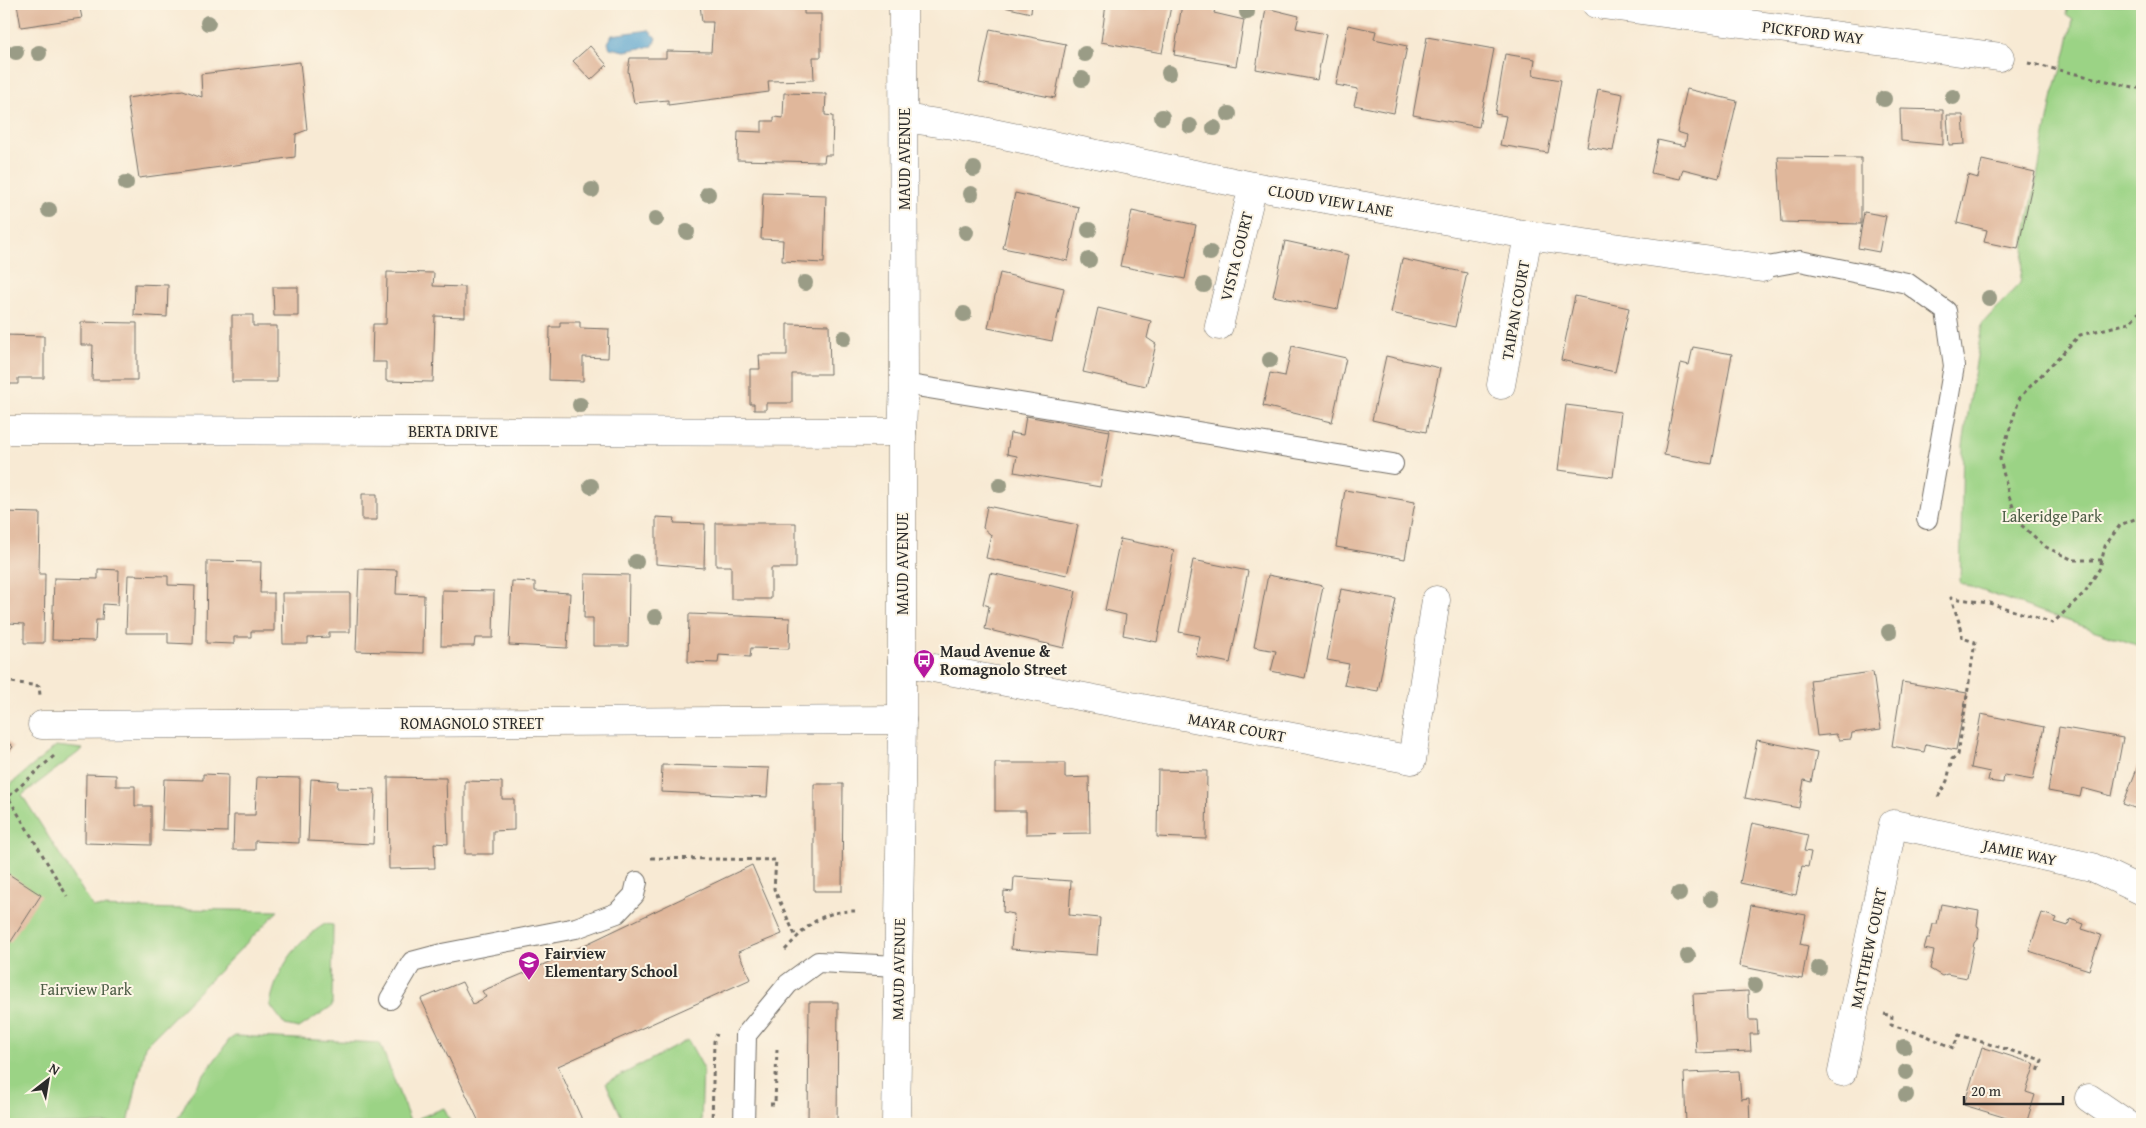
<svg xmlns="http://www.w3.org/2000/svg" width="2146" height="1128" viewBox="0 0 2146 1128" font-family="'Gentium Book Plus',serif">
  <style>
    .green { fill: #9bd385; stroke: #637f58 }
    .water { fill: #55a2ce; stroke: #40667c }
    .building { fill: #e0b79b }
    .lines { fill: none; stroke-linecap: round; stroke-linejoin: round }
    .service-casing { stroke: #736e66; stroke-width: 22 }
    .minor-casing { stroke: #736e66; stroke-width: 29 }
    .tertiary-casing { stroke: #736e66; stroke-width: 29 }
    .path { stroke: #736e66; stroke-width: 3; stroke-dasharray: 4 4; stroke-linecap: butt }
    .service { stroke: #fff; stroke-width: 20 }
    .minor { stroke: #fff; stroke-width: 28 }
    .tertiary { stroke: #fff; stroke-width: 28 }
    .tree { fill: #9a9c86 }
    .labels { text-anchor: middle; stroke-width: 4; stroke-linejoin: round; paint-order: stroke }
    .street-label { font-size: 16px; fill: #2b2b2b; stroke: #fcf5e5 }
    .park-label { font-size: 16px; fill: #4d5d46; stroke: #fcf5e5 }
    .poi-label { font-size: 16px; font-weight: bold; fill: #2b2b2b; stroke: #fcf5e5; text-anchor: start }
  </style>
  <rect width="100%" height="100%" fill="#fcf5e5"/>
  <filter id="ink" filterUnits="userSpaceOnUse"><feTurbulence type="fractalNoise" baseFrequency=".02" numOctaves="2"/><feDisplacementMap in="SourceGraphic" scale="10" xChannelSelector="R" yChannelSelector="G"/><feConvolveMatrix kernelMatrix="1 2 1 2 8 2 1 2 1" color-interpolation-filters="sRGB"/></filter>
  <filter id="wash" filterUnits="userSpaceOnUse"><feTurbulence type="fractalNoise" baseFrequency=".0096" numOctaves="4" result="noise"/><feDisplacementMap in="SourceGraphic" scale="20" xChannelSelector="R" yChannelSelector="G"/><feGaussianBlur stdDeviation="1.12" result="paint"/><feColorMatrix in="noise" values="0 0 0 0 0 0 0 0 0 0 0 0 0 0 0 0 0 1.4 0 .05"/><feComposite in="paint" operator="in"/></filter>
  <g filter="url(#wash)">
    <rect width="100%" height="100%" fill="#f8ead4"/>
    <path class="green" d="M2068,4H2142V647L1960,583L1963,445L1982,324L2020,283L2027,228L2053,94L2066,53L2073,20L2066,15Z
      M56,746L83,749L22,795L93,907L278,911L145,1046L128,1124H4V790Z
      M325,924L333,925L332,1006L299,1028L285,1025L270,1005C276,971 295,942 325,924Z
      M235,1036L380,1043L411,1124H175L191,1093L229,1040Z
      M688,1040L703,1067L701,1124H625L606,1083Z
      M444,1108L451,1124H422L419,1118Z"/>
    <path class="water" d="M649,30L656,38L653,46L625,51L610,48L608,43L612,35Z"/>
    <g id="blocks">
      <path class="building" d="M17,4H79L82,18L21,27Z
        M700,4H804V14H821V57H813L814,80L768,81L769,92L668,105V100L634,103L628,71L630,58H666V51L711,52L713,22H702Z
        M991,4H1032L1031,13Z
        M1106,4H1159L1171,6L1162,53L1101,42Z
        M1182,4H1216L1214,13L1244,20L1236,66L1174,55Z
        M1266,8L1299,16L1296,28L1326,34L1317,80L1256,69Z
        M1348,25L1376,31L1374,39L1407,46L1394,113L1354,105L1358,89L1336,85Z
        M990,29L1066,44L1055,98L979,83Z
        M1427,37L1494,49L1479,127L1413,115Z
        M590,46L607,65L591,80L573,61Z
        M1505,54L1535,59L1533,75L1561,80L1548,153L1500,145L1506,116L1495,114Z
        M300,62L307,130L296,134L295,157L139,178L127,98L183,90L202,97L201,74Z
        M1598,89L1623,94L1613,151L1587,147Z
        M1687,89L1737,101L1719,178L1683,169L1680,179L1651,173L1658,140L1685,146L1687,135L1677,132Z
        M784,93L826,94L825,115L833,116L832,155H825L824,162L737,160L738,131L762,132V121H774V117L783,118Z
        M1900,109L1943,110V145L1901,141Z
        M1947,115H1963L1965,144L1949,145Z
        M1778,157L1861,158V224L1782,222Z
        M1982,160L2035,172L2018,249L1984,242L1987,230L1957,223L1968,175L1978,178Z
        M763,193L826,195L824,263L782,261L783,240L761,239Z
        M1015,193L1079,207L1068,261L1003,248Z
        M1132,211L1196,225L1185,279L1120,266Z
        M1864,212L1886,216L1879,252L1858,248Z
        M1285,241L1349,255L1338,309L1273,296Z
        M1402,259L1467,273L1455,327L1391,313Z
        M387,272L434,273L433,286L465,287V317L435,316L433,382L386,381V362H372L373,324H386Z
        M1000,273L1064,288L1052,341L988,328Z
        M135,284L168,285L167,317L134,315Z
        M273,287H298V316H274Z
        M1575,296L1629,308L1615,372L1561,360Z
        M1098,308L1151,321L1147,338L1156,344L1146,386L1083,372Z
        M232,315H253V326H277V382H232Z
        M81,322L137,323V380H92L93,345H81Z
        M560,322H580V328L609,329L608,358L583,357V381L549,380L550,327H560Z
        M787,324L829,325L830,374H792V403H766V410H754V404H750V369H760L759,355H787Z
        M4,335L44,336V378H18V384H4Z
        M1292,346L1346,358L1332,422L1263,406L1270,373L1285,376Z
        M1693,347L1732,354L1712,464L1664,455L1681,363L1689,365Z
        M1386,356L1440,368L1426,432L1372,420Z
        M1566,405L1621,412L1613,477L1558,470Z
        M1026,416L1110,431L1100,487L1014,472L1017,456L1007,454L1010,433L1023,435Z
        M1345,490L1415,502L1405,559L1336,547Z
        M362,494H377V520H362Z
        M987,506L1078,525L1067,575L986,558L991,535L983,528Z
        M4,512L40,513L39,574H45L44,643H24V624L9,623V634H4Z
        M656,517L675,518L674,523L705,524L704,568L656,564Z
        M716,523H796V568H771V599H731V566H716Z
        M1120,539L1174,550L1157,642L1123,635L1126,615L1105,610Z
        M1193,560L1248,571L1230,663L1196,656L1200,636L1179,632Z
        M207,561L261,562L260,593H274V631H251V637H234V644L206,643Z
        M98,569L119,570L118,605L103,604L102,620H96L95,641L52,640L54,578L98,579Z
        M359,569L397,570L396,594L424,595L423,653L356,651Z
        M990,573L1076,591L1064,648L985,629L989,606L983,604Z
        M585,574L629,575L628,646H593V618H584Z
        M128,575L168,576V585L195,586L193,644L168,643V633H126Z
        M1268,575L1323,586L1305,678L1271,671L1276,651L1254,647Z
        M512,581L535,582V591L570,593L567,648L509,645Z
        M1341,589L1396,599L1378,691L1344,685L1349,664L1327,660Z
        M442,590L494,591L493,638H475L474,646H441Z
        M282,593H350V632H329V637L308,638V644H283Z
        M689,614L790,618L789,649L751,648L750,657L719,655L718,663L688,662Z
        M1873,672L1881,729L1852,733L1851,739L1839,740L1836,734L1817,736L1810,680Z
        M1902,682L1967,693L1956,750L1926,744L1924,752L1892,746Z
        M1981,714L2044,727L2033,780L2004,775L2003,783L1988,781L1990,772L1971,768Z
        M2059,727L2123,738L2112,796L2082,788L2080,797L2048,791Z
        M4,738L13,747L4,757Z
        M1757,740L1817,752L1811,782L1804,780L1799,808L1745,798Z
        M2142,756V817L2138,815L2140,810L2123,804Z
        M995,763H1065V778L1089,777L1090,833L1026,834V811H995Z
        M662,765L769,768L767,797L661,792Z
        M1158,770L1207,771L1206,839L1157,837Z
        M86,774L116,775V786H135V806H151V845L85,843Z
        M203,774L228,775L227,832L162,830L164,779L203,780Z
        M257,777L300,778L299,843L255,841V850H233L234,815H255Z
        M388,777L446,778L448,844L434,843L435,868L389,869Z
        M311,779L338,781L337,788L375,789L373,844L308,841Z
        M465,781L502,782V799H514V830L493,831V854H465Z
        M814,784H843L842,891H814Z
        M1752,823L1808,835L1804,851L1811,852L1808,867L1802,866L1796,895L1740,883Z
        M752,865L782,934L738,952L751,979L558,1066L584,1124H480L421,999L462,982L473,1004L486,997L482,991L532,970Z
        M4,871L41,895L10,943L4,939Z
        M1014,877L1071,881L1069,915L1100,918L1097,955L1011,949L1014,914L1003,912L1004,891L1013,892Z
        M1941,904L1979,911L1977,925L1979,929L1978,938L1974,943L1967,978L1947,974L1942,976L1930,969L1934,951L1924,949L1927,938H1930L1933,924H1937Z
        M1751,905L1806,915L1800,944L1808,946L1802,979L1739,966Z
        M2042,913L2057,918L2055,922L2068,926L2070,919L2084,924L2082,929L2101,935L2089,970L2029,951Z
        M1748,991L1749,1020H1757L1758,1034H1750L1751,1051L1696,1053L1693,994Z
        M809,1002H838L837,1124H808Z
        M1982,1047L2035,1064L2026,1092L2035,1095L2026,1124L1964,1105Z
        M1739,1071L1741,1099L1749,1098L1750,1124H1686L1684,1073Z"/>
    </g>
  </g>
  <g filter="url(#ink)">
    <use href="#blocks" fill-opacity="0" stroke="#736e66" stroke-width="1"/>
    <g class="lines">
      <g class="service-casing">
        <path id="service" d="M1762,268L1800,261L1907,283L1946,311L1954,366L1927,519
          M904,384L1393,464
          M390,999L412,962L442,954L576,928L617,913L634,895L637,882
          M744,1124L746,1035L788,984L818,962L898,966"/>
      </g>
      <g class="minor-casing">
        <path id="minor" d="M1596,4L2000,57
          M904,118L959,126L1253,186L1528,235L1762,268
          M1219,326L1253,186
          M1501,385L1528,235
          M4,430L902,432
          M902,662L1412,760L1436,600
          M42,725L902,720
          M1842,1072L1893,824L2092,867L2142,891
          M2089,1098L2127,1124"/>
      </g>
      <g class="tertiary-casing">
        <path id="tertiary" d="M896,1124L902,720V432L904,384L903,4"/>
      </g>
      <path class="path" d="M2028,63L2142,89
        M2102,560H2073L2046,547L2019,523L2009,496L2000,459L2020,397L2080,335L2129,323L2142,309
        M4,681L39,686L40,695
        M54,756L8,797L67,896
        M1938,797L1947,781L1952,759L1958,755L1975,642L1962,638V631L1951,598L1989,603L2053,623L2085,592L2100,568L2105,546L2120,525L2142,516
        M651,858L776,860L774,889L796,937
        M785,950C808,925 820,911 855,911
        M1884,1014L1892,1016L1891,1025L1925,1035L1953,1048L1959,1035L2042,1060L2038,1072
        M770,1104H775L777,1049
        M712,1124L714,1041L717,1034"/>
      <use href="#service" class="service"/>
      <use href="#minor" class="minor"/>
      <use href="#tertiary" class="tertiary"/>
    </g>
    <g class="tree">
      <circle cx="1247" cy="12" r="8"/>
      <circle cx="208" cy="23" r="8"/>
      <circle cx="16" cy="52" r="8"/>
      <circle cx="39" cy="53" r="8"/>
      <circle cx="1085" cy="54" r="8"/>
      <circle cx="1169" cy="73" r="8"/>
      <circle cx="1082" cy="79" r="8"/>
      <circle cx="1953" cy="97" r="8"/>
      <circle cx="1884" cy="99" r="8"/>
      <circle cx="1229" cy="114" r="8"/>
      <circle cx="1162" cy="117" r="8"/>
      <circle cx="1190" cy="126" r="8"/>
      <circle cx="1214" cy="128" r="8"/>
      <circle cx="974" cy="169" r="8"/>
      <circle cx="126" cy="183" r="8"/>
      <circle cx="592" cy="190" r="8"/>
      <circle cx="708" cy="194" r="8"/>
      <circle cx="971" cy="194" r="8"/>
      <circle cx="49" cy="210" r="8"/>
      <circle cx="656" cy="219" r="8"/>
      <circle cx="1089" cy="230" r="8"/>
      <circle cx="687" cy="232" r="8"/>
      <circle cx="966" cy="232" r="8"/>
      <circle cx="1210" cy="253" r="8"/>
      <circle cx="1089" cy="260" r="8"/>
      <circle cx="805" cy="283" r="8"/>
      <circle cx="1204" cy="285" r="8"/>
      <circle cx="1989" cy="298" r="8"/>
      <circle cx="964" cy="314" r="8"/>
      <circle cx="844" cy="338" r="8"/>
      <circle cx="1270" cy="360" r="8"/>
      <circle cx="580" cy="405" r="8"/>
      <circle cx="1000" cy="485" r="8"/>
      <circle cx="591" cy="486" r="8"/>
      <circle cx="636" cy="562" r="8"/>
      <circle cx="655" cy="617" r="8"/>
      <circle cx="1889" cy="632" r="8"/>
      <circle cx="1679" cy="894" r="8"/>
      <circle cx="1711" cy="899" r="8"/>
      <circle cx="1688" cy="956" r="8"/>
      <circle cx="1819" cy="968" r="8"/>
      <circle cx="1755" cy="985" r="8"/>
      <circle cx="1904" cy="1047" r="8"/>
      <circle cx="1906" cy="1072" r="8"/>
      <circle cx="1906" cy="1095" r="8"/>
    </g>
  </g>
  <defs>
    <g id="bus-pin" transform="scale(1.125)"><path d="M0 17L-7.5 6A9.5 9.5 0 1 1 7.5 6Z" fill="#b5179e" stroke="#fcf5e5"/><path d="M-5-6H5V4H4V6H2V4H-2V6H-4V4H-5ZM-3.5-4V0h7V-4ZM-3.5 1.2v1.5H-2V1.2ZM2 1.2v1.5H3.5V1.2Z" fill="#fff"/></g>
    <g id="school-pin" transform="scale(1.125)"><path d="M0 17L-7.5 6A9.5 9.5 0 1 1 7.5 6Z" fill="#b5179e" stroke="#fcf5e5"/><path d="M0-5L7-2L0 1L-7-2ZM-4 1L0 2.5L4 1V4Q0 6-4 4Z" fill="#fff"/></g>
  </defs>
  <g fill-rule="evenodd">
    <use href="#bus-pin" x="924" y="660"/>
    <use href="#school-pin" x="529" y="962"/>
  </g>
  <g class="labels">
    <g class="street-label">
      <text transform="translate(1813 32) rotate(7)" y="6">PICKFORD WAY</text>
      <text transform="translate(904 159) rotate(-90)" y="6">MAUD AVENUE</text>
      <text transform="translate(1331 200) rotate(10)" y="6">CLOUD VIEW LANE</text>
      <text transform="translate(1236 256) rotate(-76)" y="6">VISTA COURT</text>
      <text transform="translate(1515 310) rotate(-80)" y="6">TAIPAN COURT</text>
      <text x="453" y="437">BERTA DRIVE</text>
      <text transform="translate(902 564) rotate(-90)" y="6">MAUD AVENUE</text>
      <text x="472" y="729">ROMAGNOLO STREET</text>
      <text transform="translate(1237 727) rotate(11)" y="6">MAYAR COURT</text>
      <text transform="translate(2020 852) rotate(12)" y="6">JAMIE WAY</text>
      <text transform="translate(1868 948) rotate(-78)" y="6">MATTHEW COURT</text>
      <text transform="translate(898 969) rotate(-89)" y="6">MAUD AVENUE</text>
    </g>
    <g class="park-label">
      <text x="2052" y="522">Lakeridge Park</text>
      <text x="86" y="995">Fairview Park</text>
    </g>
    <g class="poi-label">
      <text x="940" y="657">Maud Avenue &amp;<tspan x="940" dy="18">Romagnolo Street</tspan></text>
      <text x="545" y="959">Fairview<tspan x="545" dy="18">Elementary School</tspan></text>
    </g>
  </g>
  <rect width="2146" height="1128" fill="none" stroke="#fcf5e5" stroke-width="20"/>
  <g transform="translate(48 1080) rotate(31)" stroke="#fcf5e5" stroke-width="4" paint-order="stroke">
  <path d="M0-4L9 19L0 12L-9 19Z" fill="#2b2b2b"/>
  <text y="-8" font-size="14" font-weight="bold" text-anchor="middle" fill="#2b2b2b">N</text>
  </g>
  <path d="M1964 1096v8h99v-8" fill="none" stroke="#2b2b2b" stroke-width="2.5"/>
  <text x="1971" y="1096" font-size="15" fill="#2b2b2b" stroke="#fcf5e5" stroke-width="4" paint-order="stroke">20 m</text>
</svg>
